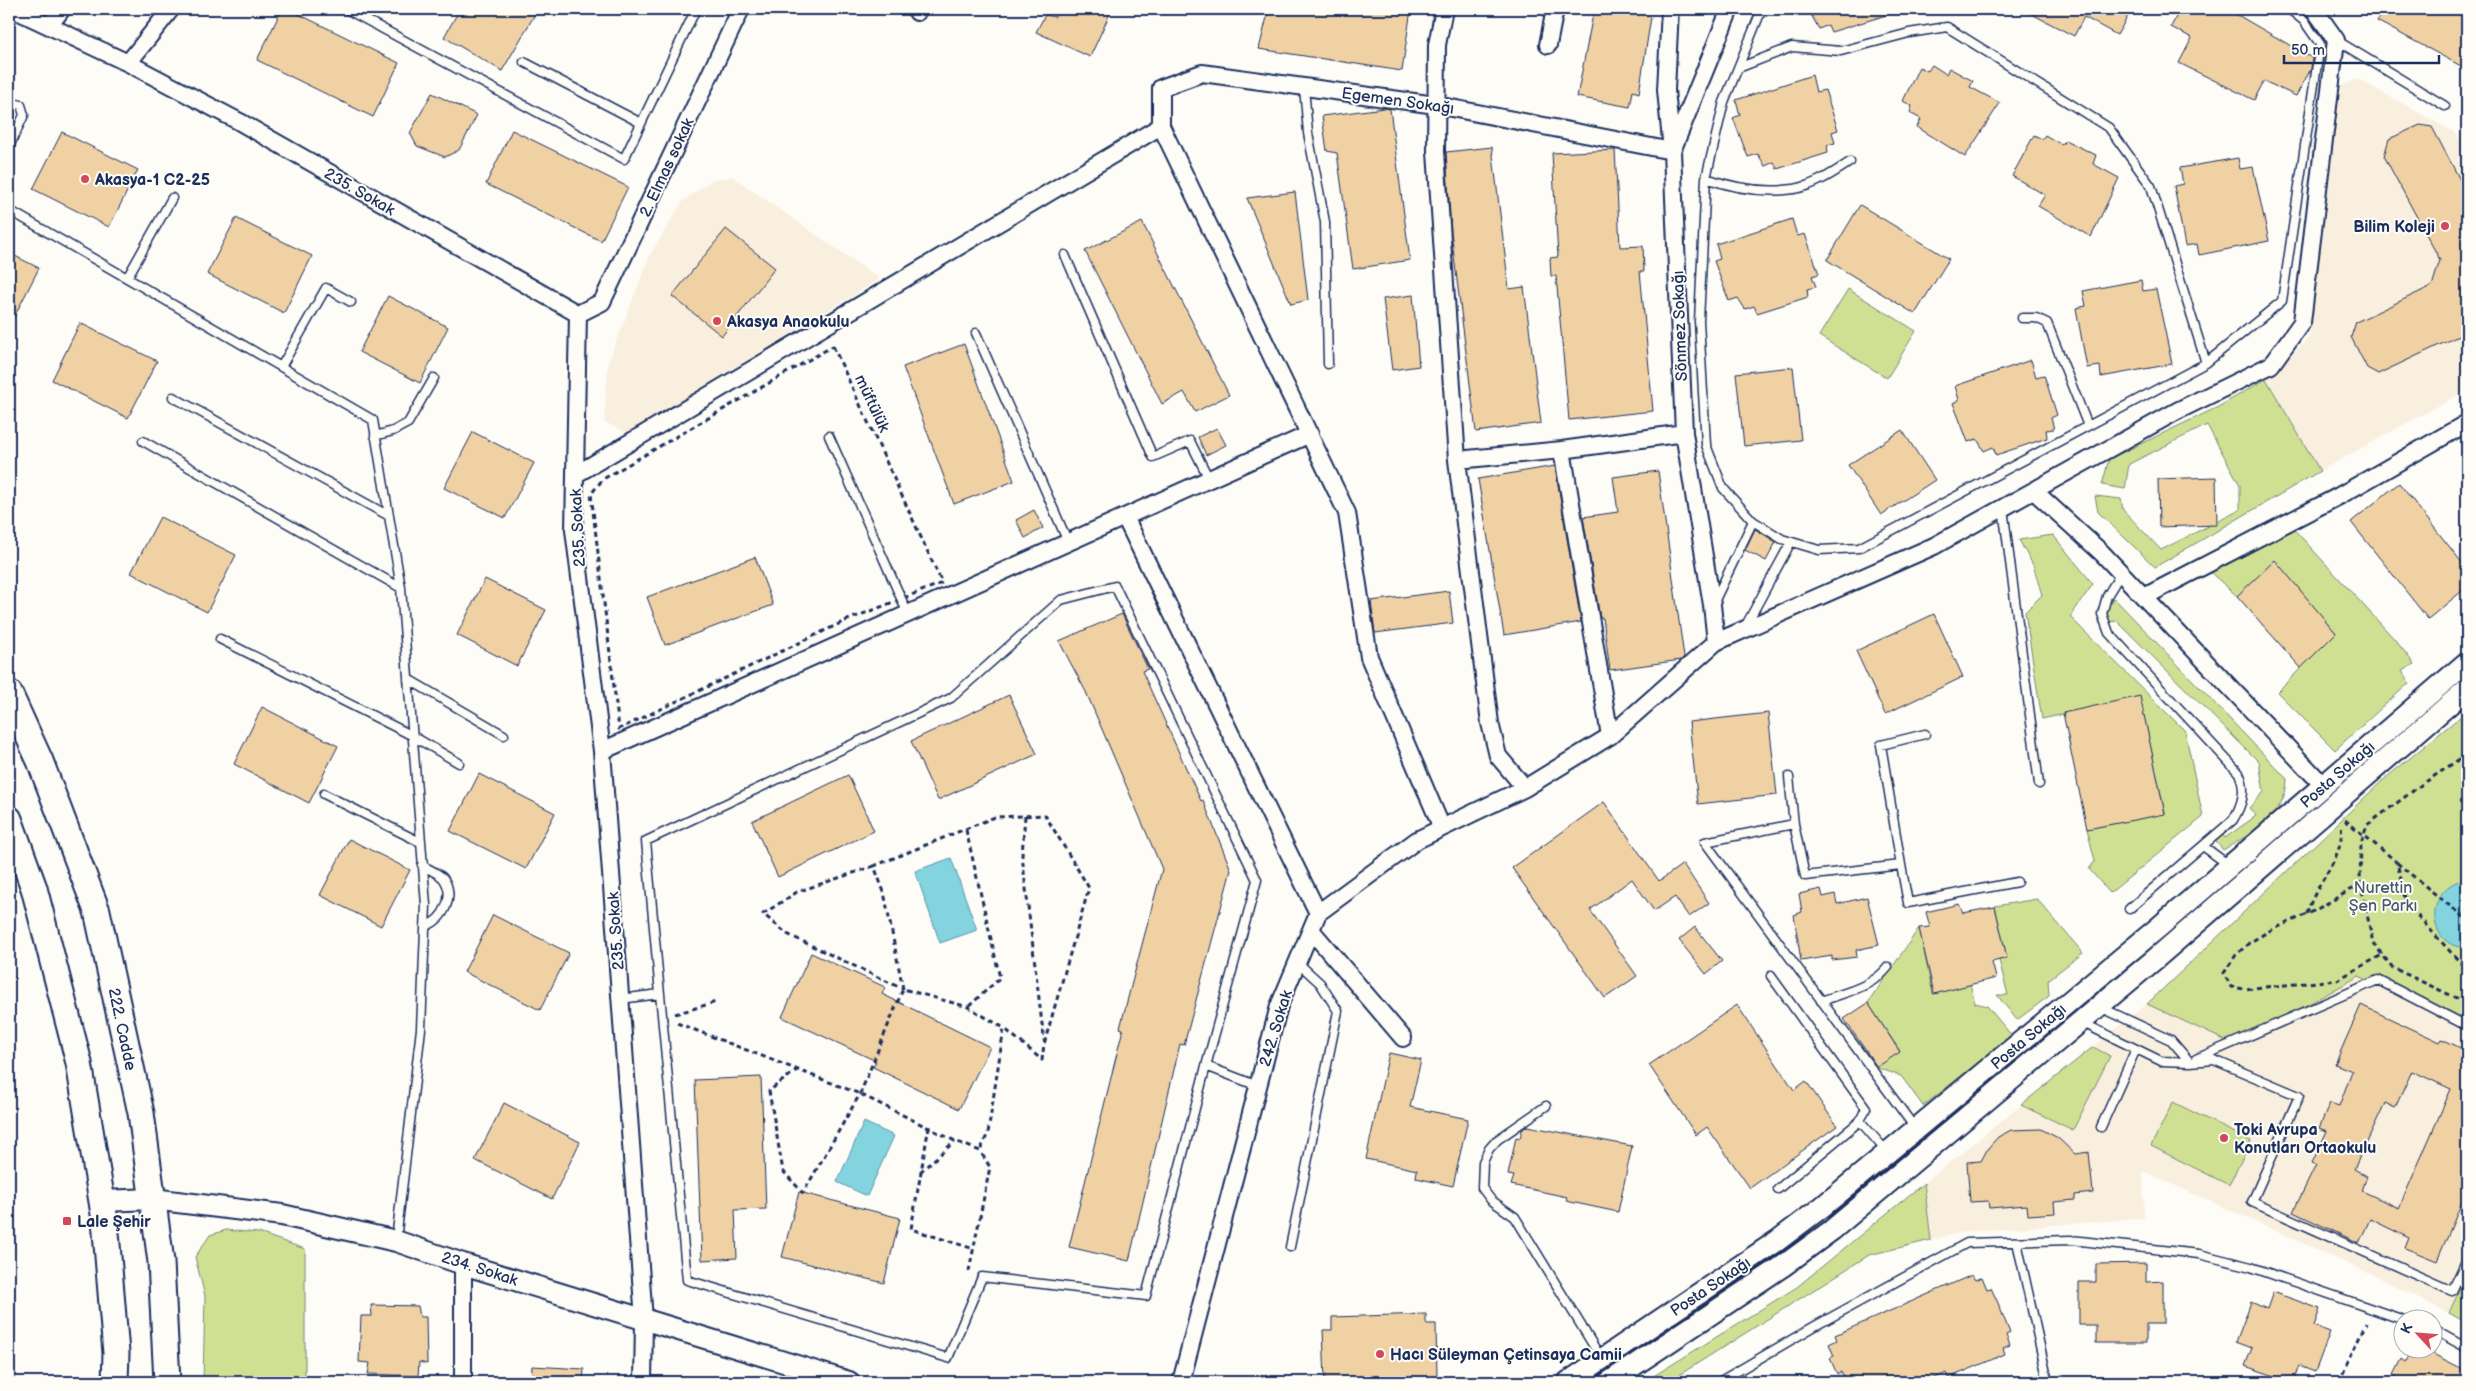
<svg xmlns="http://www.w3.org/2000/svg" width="2476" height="1391" viewBox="0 0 2476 1391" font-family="'Balsamiq Sans',sans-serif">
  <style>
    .built { fill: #f9efde }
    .green { fill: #d0e093; stroke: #768878 }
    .water { fill: #83d4de; stroke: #5992ab }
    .building { fill: #f0d1a3; stroke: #1b2f5e; fill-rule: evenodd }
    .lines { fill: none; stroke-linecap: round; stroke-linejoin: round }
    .service-casing { stroke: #1b2f5e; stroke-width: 11 }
    .minor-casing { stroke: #1b2f5e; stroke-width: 20 }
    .tertiary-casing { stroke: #1b2f5e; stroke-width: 24 }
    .primary-casing { stroke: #1b2f5e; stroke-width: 29 }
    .path { stroke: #1b2f5e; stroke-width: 3; stroke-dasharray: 5 4; stroke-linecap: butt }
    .service { stroke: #fdfcf7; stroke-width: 8 }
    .minor { stroke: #fdfcf7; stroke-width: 16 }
    .tertiary { stroke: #fdfcf7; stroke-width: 20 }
    .primary { stroke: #fdfcf7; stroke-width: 25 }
    .poi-dot { fill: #d1495b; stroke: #fdfcf7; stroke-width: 2 }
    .labels { text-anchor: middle; stroke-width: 4; stroke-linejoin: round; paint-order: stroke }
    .street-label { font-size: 16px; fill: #1b2f5e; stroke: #fdfcf7 }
    .poi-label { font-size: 16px; font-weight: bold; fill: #1b2f5e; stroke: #fdfcf7; text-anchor: start }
    .park-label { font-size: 16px; fill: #485b6b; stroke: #fdfcf7 }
  </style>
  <rect width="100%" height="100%" fill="#fdfcf7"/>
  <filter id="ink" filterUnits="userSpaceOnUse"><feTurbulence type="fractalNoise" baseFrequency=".02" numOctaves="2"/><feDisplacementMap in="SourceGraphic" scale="10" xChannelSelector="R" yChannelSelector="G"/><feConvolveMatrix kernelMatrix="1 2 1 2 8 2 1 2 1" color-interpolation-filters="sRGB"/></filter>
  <g filter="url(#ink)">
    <path class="built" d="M2358,79L2454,132L2467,145V390L2320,471L2266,379L2309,338L2339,87Z
      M733,177L880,279L628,433L604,422L608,363L650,255L682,202L713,179Z
      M2359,976L2467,1026V1272L2449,1313L2375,1276L2143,1171L2144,1218L1963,1232L1931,1240L1924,1183L2147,1004L2235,1044Z"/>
    <path class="green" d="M1848,289L1916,331L1887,378L1819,336Z
      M2266,379L2320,471L2155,567L2098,512L2095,496L2121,499L2123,510L2161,550L2240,510V485L2207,425L2129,464L2125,489L2102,485L2109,459L2218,407Z
      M2291,526L2397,642L2414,664L2402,671L2409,683L2335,750L2277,692L2336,633L2275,561L2237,596L2211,573Z
      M2053,535L2093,584L2070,617L2185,731L2203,817L2110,893L2089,869L2095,861L2087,829L2165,813L2140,697L2042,719L2025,612L2042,595L2033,565L2019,540Z
      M2114,598L2287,779C2286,817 2251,833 2223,850L2212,837L2219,830L2225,838L2256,816L2249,808L2264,792L2259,762L2117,621L2099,623L2102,607Z
      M2467,711V1026L2359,976L2235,1045L2147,1004L2381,782Z
      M2037,899L2083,953L2048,980L2049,996L2017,1020L1997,995H2008L1999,960L2007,958L1995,906Z
      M1919,928L1933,994L1970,984L1975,1003L1987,1006L2012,1036L1923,1106L1901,1076L1875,1067L1900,1051L1868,1003Z
      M2093,1047L2110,1056L2073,1130L2021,1105Z
      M2173,1102L2251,1141L2229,1185L2151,1146Z
      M1924,1183L1931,1240L1869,1255L1668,1382H1644L1797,1287Z
      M226,1230L259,1233L305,1249V1382H203L205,1296L195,1257L210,1235Z
      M2467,1272V1323L2449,1313Z"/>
    <path class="water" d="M951,858L977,930L940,943L915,871Z
      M2467,879V948C2424,947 2424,885 2467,879Z
      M864,1122L894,1136L867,1196L837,1182Z"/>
    <path class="building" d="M282,9H288L399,63L373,117L257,60Z
      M460,9H538L502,71L444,37Z
      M1059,9H1112L1090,57L1036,32L1045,15L1055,17Z
      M1269,9H1411L1402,71L1259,49Z
      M1594,9H1648L1646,15L1651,17L1639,93L1633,91L1630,107L1577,97Z
      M1808,9H1893V13L1831,32L1828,25L1819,29Z
      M2022,9H2132L2117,35L2084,17L2074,36Z
      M2180,9H2227L2312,58L2311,69L2296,96L2264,81L2254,100L2179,63L2192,38L2171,27Z
      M2383,9H2467V55L2461,66L2377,21Z
      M1932,65L1946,74L1949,68L1973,81L1970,87L2000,103L1965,157L1917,127L1921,119L1910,113L1912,106L1903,101L1919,67L1928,71Z
      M1812,75L1816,92L1825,90L1838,130L1832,132L1835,143L1827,145L1828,153L1777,169L1774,162L1765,166L1758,154L1748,157L1733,118L1740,115L1736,100Z
      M432,93L477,115L459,150L445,157L417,146L410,133Z
      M1384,108L1390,109L1410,260L1353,269L1337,153L1327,151L1322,116Z
      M2420,125L2432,127L2467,193V332L2378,374L2367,368L2351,337L2356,322L2432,286L2440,260L2384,156L2389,139Z
      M512,130L628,187L601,241L486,184Z
      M62,132L138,170L109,227L33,189Z
      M2034,135L2042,139L2045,135L2062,145L2065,140L2096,155L2093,164L2119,178L2091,237L2038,206L2045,195L2012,176Z
      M1492,147L1509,289L1524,287L1541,423L1476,432L1451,232L1446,152Z
      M1615,150L1620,247L1643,246L1644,271H1640L1653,411L1569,420L1556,276H1551L1550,258L1558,257L1552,153Z
      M2238,158L2240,169L2253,167L2269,241L2199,255L2197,244L2185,246L2174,186L2183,184L2180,168Z
      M1295,192L1308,300L1291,304L1247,198Z
      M1860,205L1949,259L1915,314L1827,260Z
      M236,218L312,256L284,313L207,274Z
      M1792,219L1797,236L1805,234L1819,274L1812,276L1816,287L1807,289L1808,297L1757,313L1754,306L1745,309L1738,298L1729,301L1714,261L1720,259L1716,244Z
      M1142,222L1229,395L1195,412L1184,392L1162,404L1085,251Z
      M726,229L775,268L722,336L672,296Z
      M9,253L39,268L9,327Z
      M2141,280L2143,291L2156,289L2172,364L2101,377L2100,366L2087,368L2076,308L2086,306L2083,291Z
      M1413,295L1419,366L1392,370L1383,299Z
      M388,296L448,327L420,383L359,352Z
      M80,323L157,361L128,418L52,380Z
      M964,344L1014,481L954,504L903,367Z
      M2031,360L2036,377L2044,375L2057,415L2051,418L2054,429L2046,430L2047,438L1996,455L1993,447L1984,451L1977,439L1968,442L1953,403L1959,400L1955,386Z
      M1793,367L1801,440L1744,446L1736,373Z
      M1217,428L1226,445L1206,455L1198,437Z
      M1902,430L1935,480L1881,515L1848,465Z
      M473,432L534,463L505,518L444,488Z
      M1555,466L1581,622L1504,635L1478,479Z
      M1658,471L1684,657L1681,660L1610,670L1603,618H1600L1583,517L1618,512L1613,477Z
      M2216,477L2217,525L2159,527L2158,479Z
      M2399,483L2467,569V587L2428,619L2351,522Z
      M1034,510L1043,528L1025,538L1016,520Z
      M160,517L236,555L207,612L131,573Z
      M1755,529L1776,542L1766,561L1745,550Z
      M755,557L773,605L665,645L647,597Z
      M2275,560L2336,633L2301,668L2237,596Z
      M485,579L546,610L517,666L457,635Z
      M1449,591L1453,623L1375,633L1371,601Z
      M1122,614L1148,669L1142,671L1201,801L1203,800L1231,870L1184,1045L1180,1044L1129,1261L1069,1247L1123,1029L1120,1028L1162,869L1086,692L1059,641Z
      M1934,614L1963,677L1885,714L1856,651Z
      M1009,695L1037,754L938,800L911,741Z
      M2140,696L2165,814L2087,829L2063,713Z
      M262,707L338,746L309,803L234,764Z
      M1768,713L1777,795L1698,804L1689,722Z
      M479,774L555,813L526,869L450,831Z
      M848,775L874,831L778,877L752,821Z
      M1604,802L1659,881L1683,864L1709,903L1689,917L1675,897L1654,911L1632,879L1590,910L1637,976L1605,998L1512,868Z
      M349,839L410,870L381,926L320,895Z
      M1821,889L1823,897L1835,894L1837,904L1867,897L1879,945L1856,950L1857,957L1832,960V956L1801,961L1794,915L1802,912L1799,894Z
      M1959,904L1963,913L1995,907L2007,958L1992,962L1996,978L1934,994L1919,928L1930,927L1926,912Z
      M493,915L569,953L540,1010L464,972Z
      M1695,927L1722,961L1706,974L1679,940Z
      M811,953L885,987L882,994L990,1047L959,1109L873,1067L876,1061L782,1017Z
      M1868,1003L1900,1052L1877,1067L1844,1019Z
      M1737,1005L1794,1090L1806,1081L1837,1126L1750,1188L1707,1127L1696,1135L1649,1065Z
      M2361,1005L2440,1042L2442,1039L2467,1051V1190L2437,1261L2405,1248L2409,1238L2370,1219L2359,1243L2293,1212L2316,1165L2312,1163L2327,1131L2319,1128L2330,1103L2339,1106L2352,1071L2335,1064ZM2412,1071L2451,1089L2399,1208L2362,1191L2367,1176L2354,1169L2385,1103L2395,1108Z
      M1389,1053L1421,1060L1410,1107L1468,1119L1453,1186L1416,1178L1417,1170L1366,1159Z
      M761,1077L766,1209L735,1210L737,1258L702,1260L695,1080Z
      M504,1103L580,1142L552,1199L475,1160Z
      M1527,1126L1632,1146L1618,1212L1566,1201L1567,1197L1511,1185L1514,1176L1508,1175L1516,1137L1520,1138L1522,1130Z
      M2041,1129L2058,1138L2075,1154L2089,1152L2093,1193L2075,1195V1200L2054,1202L2055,1213L2028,1215L2027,1205L1989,1208L1988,1201L1970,1202L1967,1162L1981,1161L1988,1148L1998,1137L2011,1130Z
      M799,1192L900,1218L884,1283L782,1257Z
      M2146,1263V1282L2163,1281V1324H2146V1343H2096V1325H2079V1282H2096V1264Z
      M1972,1275L1975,1280L1982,1277L1987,1289L1991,1288L1998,1303L2010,1333L2006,1335L2010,1345L2003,1348L2005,1354L1949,1378L1947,1373L1925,1382H1846L1841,1372L1837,1374L1830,1358L1834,1356L1829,1344L1837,1340L1835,1335Z
      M2273,1292L2320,1309L2314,1326L2330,1332L2315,1372L2299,1366L2293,1382L2245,1366L2252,1348L2236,1342L2251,1302L2267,1309Z
      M371,1305L418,1306L420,1317H426L427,1364L419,1362L418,1376L368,1374L370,1363L359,1362L361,1316H372Z
      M1426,1314V1324H1436L1437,1377H1426L1427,1382L1325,1381L1323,1330H1332V1317Z
      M2423,1349L2467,1371V1382H2396L2398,1377L2394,1375L2402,1359L2406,1362L2412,1350L2420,1354Z
      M532,1366L584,1369L583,1382H531Z"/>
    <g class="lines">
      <g class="service-casing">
        <path id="service" d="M346,9L624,159L696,9
          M1762,9L1724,102L1706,178L1699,321L1706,445L1723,488L1753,521L1782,539L1819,550L1859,548L2206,363L2282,301L2320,44L2304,21L2289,9
          M2336,40L2445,106
          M524,62L641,123
          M1738,68L1792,47L1841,51L1909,33L1947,27L2109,128L2151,186L2206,363
          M1304,87L1308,133L1325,222L1328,364
          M9,102L21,105L24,115L9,147
          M1706,178C1733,188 1765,193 1794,189C1814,186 1833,173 1850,162
          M9,210L373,420L401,588L426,905L421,1029L396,1240
          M1065,255L1153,457L1190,441L1209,479
          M127,278L172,198
          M2022,318H2036L2047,323L2088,426
          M976,333L1068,542
          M281,367L326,288L351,302
          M173,397L389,516
          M375,436L393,431L408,423L434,378
          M829,436L908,614
          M143,441L401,588
          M2003,508L2039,784
          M2121,573L2107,596L2102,614L2109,633L2239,773C2247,790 2242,805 2233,820L2129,909
          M1715,600L1753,521
          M1745,627L1791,542
          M220,639L411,735L459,763
          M408,679L504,735
          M1789,777L1794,824
          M324,794L420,842
          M2203,846L2230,866
          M422,865C428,869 438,873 443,878C456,895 444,921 425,926
          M1901,865L1908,903L2017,882
          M1771,976L1866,1108L1860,1121
          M660,994L687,1280L948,1358L982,1277L1146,1296L1206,1066
          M620,999L660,994L646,841L951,698L1061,600L1115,586L1257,880L1206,1066L1258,1086
          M1821,1001C1843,993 1873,987 1888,967
          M2083,1023L2161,1061L2190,1062L2171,1040L2100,1007
          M2196,1059L2378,980L2467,1026
          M2190,1062L2214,1060L2299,1096L2252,1202L2452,1291L2467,1259
          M1546,1106L1497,1140L1489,1149L1483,1162L1482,1188L1491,1200L1515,1217L1601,1358
          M2101,1127L2136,1049
          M1915,1128L1705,842L1794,824L1805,876L1901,865L1881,745L1925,734
          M1778,1189L1860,1121L1887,1152
          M2017,1242L2048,1382
          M1290,1247L1338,1011L1320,983L1297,962
          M2434,1330L2467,1348
          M1719,1382L1815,1326L1967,1243L2071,1240L2199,1254L2251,1267L2404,1320"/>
      </g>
      <g class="minor-casing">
        <path id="minor" d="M13,9L128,63L240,122L578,314L574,530L602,751L644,1320L643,1382
          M1444,9L1437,45L1436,152L1457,460L1490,723L1498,756L1525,788
          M1670,9L1666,90L1672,151L1684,433L1712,605L1716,642
          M917,12L918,9
          M49,26L62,9
          M1548,45L1555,9
          M128,63L171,9
          M1161,126V88L1202,73L1436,105L1672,151L1730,9
          M578,314L602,302L741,9
          M1562,450L1610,736
          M1457,460L1562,450L1684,433
          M575,475L1161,126L1347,513L1369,657L1442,828
          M2034,491L2102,553L2323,785
          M1125,517L1318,913
          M2144,597L2339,496L2467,423
          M602,751L1310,434
          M1311,930L1403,1038
          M463,1264V1382
          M1181,1382L1279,1006L1318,913L1417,840L1525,788L1610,736L1716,642L1934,546L2177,411L2271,365L2302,322L2336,40L2314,9"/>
      </g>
      <g class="tertiary-casing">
        <path id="tertiary" d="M102,1201L153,1199L282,1215L396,1241L463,1264L849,1382
          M1568,1382L1777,1241L1822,1207L2159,927L2467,662
          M1609,1382L1783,1266L1832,1230L2154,960L2467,689"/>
      </g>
      <g class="primary-casing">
        <path id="primary" d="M9,693L40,761L97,911L141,1113L161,1262L167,1382
          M9,819L34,888L79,1063L105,1220L116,1353L115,1382"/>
      </g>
      <path class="path" d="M833,346L942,583L845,621L619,729L591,494L603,479Z
        M2467,754L2421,785L2367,825L2361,844L2360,880L2373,943L2393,968L2467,1003
        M1025,816L1022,855L1044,1041
        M2345,820L2397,862L2406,903L2467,970
        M966,830L1000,978L968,1007
        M2397,863L2467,920
        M874,866L797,892L763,914L787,934L903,989
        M2361,884L2312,912L2269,931L2249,943L2236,955L2224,973L2231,987L2244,989L2337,980L2382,955
        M2307,914C2315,882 2346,858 2341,824
        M903,989L884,892L874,866L995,817L1045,815L1089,888L1044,1044L1042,1060L1004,1028
        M675,1014L716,1002
        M677,1023L860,1094L955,1141L980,1151L990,1167L969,1271
        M798,1069L769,1091L783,1171L803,1193L860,1094L903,989L968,1007L1004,1028L988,1133L980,1151
        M929,1126L911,1229L974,1249
        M920,1172L955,1141
        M2062,1381L2121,1382
        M2339,1382L2366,1323"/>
      <use href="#service" class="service"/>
      <use href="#minor" class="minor"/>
      <use href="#tertiary" class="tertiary"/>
      <use href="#primary" class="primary"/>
    </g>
  </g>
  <g class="poi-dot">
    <circle cx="85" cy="179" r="5"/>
    <circle cx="2445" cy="226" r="5"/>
    <circle cx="717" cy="321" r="5"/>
    <circle cx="2224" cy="1138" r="5"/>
    <rect x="62" y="1216" width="10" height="10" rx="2.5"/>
    <circle cx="1380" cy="1354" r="5"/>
  </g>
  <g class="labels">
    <g class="street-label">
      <text transform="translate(1398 100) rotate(8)" y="6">Egemen Sokağı</text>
      <text transform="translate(666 167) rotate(-65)" y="6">2. Elmas sokak</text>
      <text transform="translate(360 191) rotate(30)" y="6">235. Sokak</text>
      <text transform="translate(1679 326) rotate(-92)" y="6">Sönmez Sokağı</text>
      <text transform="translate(873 403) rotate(65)" y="6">müftülük</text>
      <text transform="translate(577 528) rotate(-93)" y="6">235. Sokak</text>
      <text transform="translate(2337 774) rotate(-41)" y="6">Posta Sokağı</text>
      <text transform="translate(615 931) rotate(-94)" y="6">235. Sokak</text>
      <text transform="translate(1275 1028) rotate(-73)" y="6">242. Sokak</text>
      <text transform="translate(123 1029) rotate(78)" y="6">222. Cadde</text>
      <text transform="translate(2028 1036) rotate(-40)" y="6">Posta Sokağı</text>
      <text transform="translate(480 1268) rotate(18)" y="6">234. Sokak</text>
      <text transform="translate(1710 1286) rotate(-34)" y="6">Posta Sokağı</text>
    </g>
    <g class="poi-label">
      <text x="95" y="185">Akasya-1 C2-25</text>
      <text x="2435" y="232" text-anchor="end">Bilim Koleji</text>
      <text x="727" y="327">Akasya Anaokulu</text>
      <text x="2234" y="1135">Toki Avrupa<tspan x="2234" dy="18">Konutları Ortaokulu</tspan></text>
      <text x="77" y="1227">Lale Şehir</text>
      <text x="1390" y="1360">Hacı Süleyman Çetinsaya Camii</text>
    </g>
    <g class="park-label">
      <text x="2383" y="893">Nurettin<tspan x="2383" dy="18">Şen Parkı</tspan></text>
    </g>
  </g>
  <rect width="2476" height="1391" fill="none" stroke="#fdfcf7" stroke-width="30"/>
  <rect x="15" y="15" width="2446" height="1361" fill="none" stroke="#1b2f5e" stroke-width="2" filter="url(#ink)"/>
  <g transform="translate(2418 1334) rotate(296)"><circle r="24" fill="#fdfcf7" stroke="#a3aaba"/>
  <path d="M0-4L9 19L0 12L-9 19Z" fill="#d1495b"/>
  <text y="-8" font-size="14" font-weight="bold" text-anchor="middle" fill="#1b2f5e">K</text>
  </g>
  <path d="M2284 55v8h155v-8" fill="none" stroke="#1b2f5e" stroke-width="2.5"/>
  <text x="2291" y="55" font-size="15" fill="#1b2f5e" stroke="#fdfcf7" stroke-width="4" paint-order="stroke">50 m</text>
</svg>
